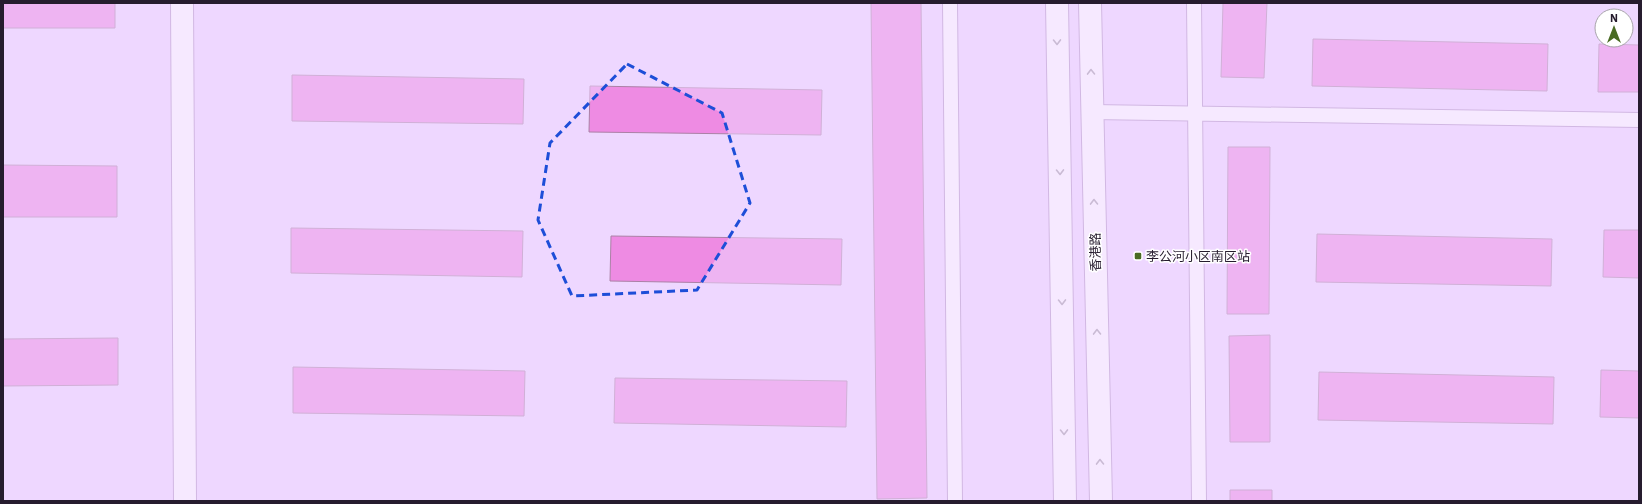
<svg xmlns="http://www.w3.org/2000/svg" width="1642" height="504" viewBox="0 0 1642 504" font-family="'IBM Plex Sans','Noto Sans SC',sans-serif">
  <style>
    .building { fill: #ee8be3; stroke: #ab81a6 }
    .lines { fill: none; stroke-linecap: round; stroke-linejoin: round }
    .service-casing { stroke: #ae92c1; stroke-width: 16 }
    .minor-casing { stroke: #ae92c1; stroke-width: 24 }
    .secondary-casing { stroke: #ae92c1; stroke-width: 24 }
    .service { stroke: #fff; stroke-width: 14 }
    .minor { stroke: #fff; stroke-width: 22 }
    .secondary { stroke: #fff; stroke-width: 22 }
    .oneway { stroke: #9d99a1 }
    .marked { fill: none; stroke: #1d4ed8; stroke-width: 3; stroke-dasharray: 8 5; stroke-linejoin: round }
    .poi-dot { fill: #496b23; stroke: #fff; stroke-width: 1.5 }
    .labels { text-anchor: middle; stroke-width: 3; stroke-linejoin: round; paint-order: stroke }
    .street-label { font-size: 13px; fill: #261c2e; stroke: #fff }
    .poi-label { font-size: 13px; fill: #261c2e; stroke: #fff; text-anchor: start }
  </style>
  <rect width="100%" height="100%" fill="#eed7ff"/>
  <path class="building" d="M3,3H115V28H3Z
    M871,3H921L927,498L877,499Z
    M1223,3H1267L1264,78L1221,77Z
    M1313,39L1548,44L1547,91L1312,86Z
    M1599,44L1639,45V92H1598Z
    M292,75L524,79L523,124L292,121Z
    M590,86L822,90L821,135L589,132Z
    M1228,147H1270L1269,314H1227Z
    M3,165L117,166V217H3Z
    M291,228L523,231L522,277L291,273Z
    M1604,230H1639V278L1603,277Z
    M1317,234L1552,239L1551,286L1316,282Z
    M611,236L842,239L841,285L610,281Z
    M1270,335V442H1230L1229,336Z
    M118,338V385L3,386V339Z
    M293,367L525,371L524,416L293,413Z
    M1601,370L1639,371V418L1600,417Z
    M1319,372L1554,377L1553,424L1318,420Z
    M615,378L847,381L846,427L614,423Z
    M1230,490H1272V501H1230Z"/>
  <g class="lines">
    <g class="service-casing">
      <path id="service" d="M950,3L955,501
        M1194,3L1199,501
        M1092,112L1639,120"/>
    </g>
    <g class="minor-casing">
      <path id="minor" d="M182,3L185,501"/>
    </g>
    <g class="secondary-casing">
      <path id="secondary" d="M1057,3L1065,501
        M1090,3L1101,501"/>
    </g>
    <use href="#service" class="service"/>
    <use href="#minor" class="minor"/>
    <use href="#secondary" class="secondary"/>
  </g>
  <defs><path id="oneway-chevron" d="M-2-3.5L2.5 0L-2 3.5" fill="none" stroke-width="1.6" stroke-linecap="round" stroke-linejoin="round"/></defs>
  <g class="oneway">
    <use href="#oneway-chevron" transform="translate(1057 42) rotate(89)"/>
    <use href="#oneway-chevron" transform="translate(1091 72) rotate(-91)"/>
    <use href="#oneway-chevron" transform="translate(1060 172) rotate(89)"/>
    <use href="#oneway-chevron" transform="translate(1094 202) rotate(-91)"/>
    <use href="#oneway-chevron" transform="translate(1062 302) rotate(89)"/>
    <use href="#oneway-chevron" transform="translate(1097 332) rotate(-91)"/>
    <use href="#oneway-chevron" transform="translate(1064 432) rotate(89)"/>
    <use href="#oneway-chevron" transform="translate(1100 462) rotate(-91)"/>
  </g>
  <path d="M0 0H1642V504H0ZM627,64L722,113L750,203L697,290L572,296L538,220L550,143Z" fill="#eed7ff" fill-opacity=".55" fill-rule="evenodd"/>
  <path class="marked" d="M627,64L722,113L750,203L697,290L572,296L538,220L550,143Z"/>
  <rect class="poi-dot" x="1134" y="252" width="8" height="8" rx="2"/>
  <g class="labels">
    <g class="street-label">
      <text transform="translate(1095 252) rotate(-91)" y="5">香港路</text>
    </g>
    <g class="poi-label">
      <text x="1146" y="261">李公河小区南区站</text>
    </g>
  </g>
  <rect width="1642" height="504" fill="none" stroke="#261c2e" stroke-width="8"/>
  <g transform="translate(1614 28)"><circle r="19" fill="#ffffff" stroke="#a8a4ab"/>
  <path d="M0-3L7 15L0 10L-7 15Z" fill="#496b23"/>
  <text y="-6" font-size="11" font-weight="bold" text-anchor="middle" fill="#261c2e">N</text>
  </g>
</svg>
